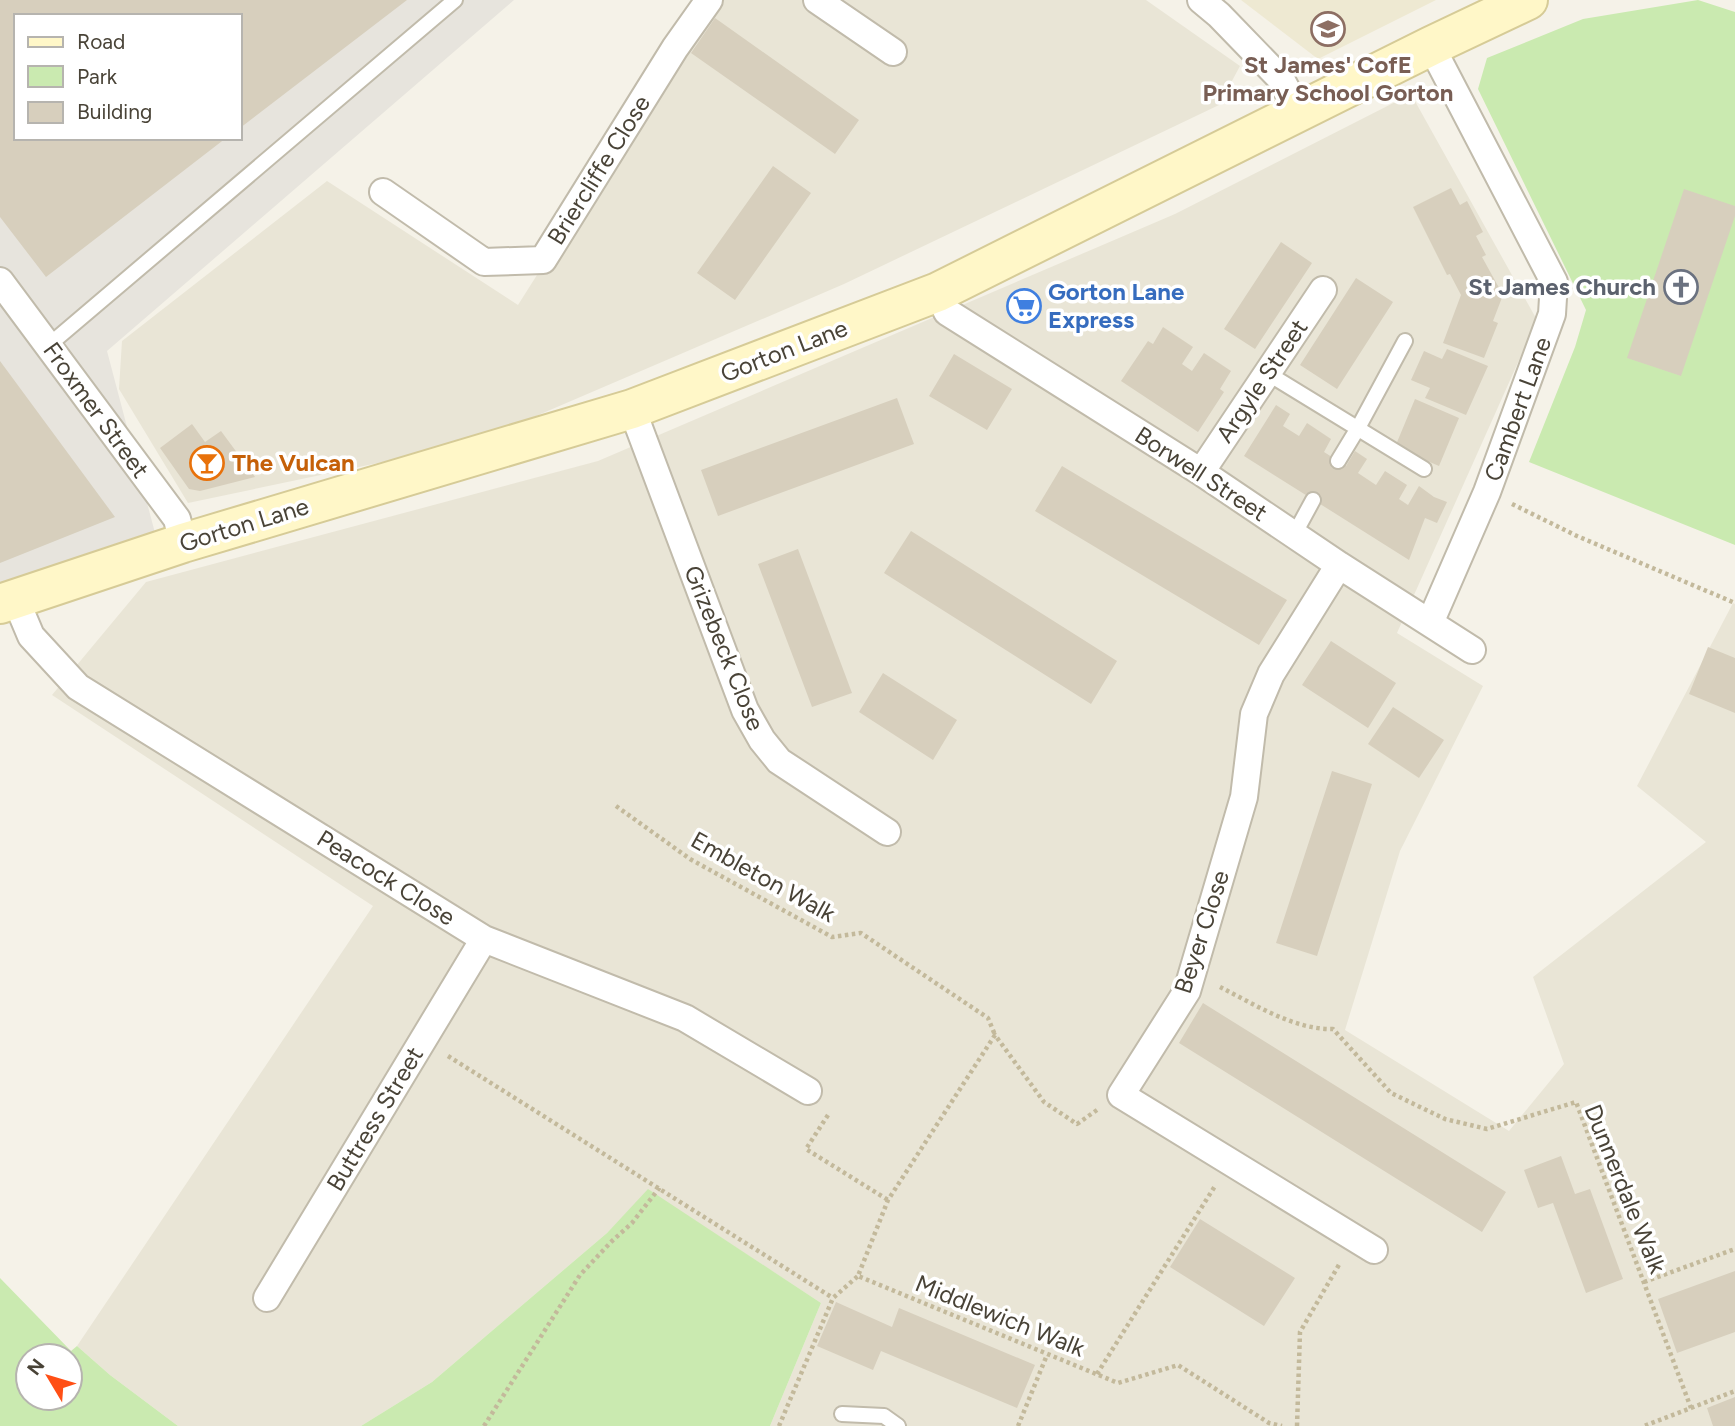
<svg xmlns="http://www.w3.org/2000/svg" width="1735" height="1426" viewBox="0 0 1735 1426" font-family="Figtree,sans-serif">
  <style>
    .residential { fill: #e9e5d6 }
    .industrial { fill: #e7e4dd; fill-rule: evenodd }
    .education { fill: #eee9d2 }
    .green { fill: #caeab0; fill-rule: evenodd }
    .building { fill: #d7cfbd }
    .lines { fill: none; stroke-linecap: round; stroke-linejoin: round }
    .lane-casing { stroke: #c1bbab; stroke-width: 18 }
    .street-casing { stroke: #c1bbab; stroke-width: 30 }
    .secondary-casing { stroke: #d6cb97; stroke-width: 42 }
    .path { stroke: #c3b99b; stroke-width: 4.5; stroke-dasharray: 3.5 3.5; stroke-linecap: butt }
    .lane { stroke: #fff; stroke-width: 14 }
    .street { stroke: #fff; stroke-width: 26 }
    .secondary { stroke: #fff7c8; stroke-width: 38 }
    .labels { text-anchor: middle; stroke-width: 7; stroke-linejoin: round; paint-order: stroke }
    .education-label { font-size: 24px; font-weight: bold; fill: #785e54; stroke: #fff }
    .street-label { font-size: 24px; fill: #494337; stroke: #fff }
    .worship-label { font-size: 24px; font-weight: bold; fill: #5b616d; stroke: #fff; text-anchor: end }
    .shop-label { font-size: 24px; font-weight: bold; fill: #366cbe; stroke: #fff; text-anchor: start }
    .food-label { font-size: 24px; font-weight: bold; fill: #c56008; stroke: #fff; text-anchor: start }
  </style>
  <rect width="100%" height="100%" fill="#f5f2e8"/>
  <path class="residential" d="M711,0H1146L1240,66L1219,105L844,284L473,443L188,503L119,389L122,341L327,181L518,305Z
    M1411,94L1537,320L1397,633L1483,686L1400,851L1345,1030L1509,1131L1564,1064L1533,977L1706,842L1637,786L1733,603L1735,604V1426H770L821,1303L648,1190L607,1233L432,1382L361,1426H178L110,1375L77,1346L373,906L52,695L146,582L598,461L1175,214Z"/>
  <path class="industrial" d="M0,0H514L107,351L155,533L0,593ZM16,16H240V138H16Z"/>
  <path class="education" d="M1241,0H1436L1318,59Z"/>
  <path class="green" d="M1698,0L1735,12V545L1529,462L1575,347L1586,310L1478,89L1487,58L1583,19Z
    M648,1189L821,1303L770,1426H361L432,1382L607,1233Z
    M0,1278L71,1351L77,1346L110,1375L178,1426H0ZM70,1356V1398H28V1356Z"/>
  <path class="building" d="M0,0H407L240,128V16H16V138H226L46,277L0,217Z
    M715,18L859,120L835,154L691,53Z
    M773,166L811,193L735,300L697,273Z
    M1451,188L1460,205L1467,201L1483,232L1476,236L1486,255L1482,257L1503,295L1493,321L1498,323L1484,358L1443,343L1461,295L1450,274L1447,275L1413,207Z
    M1684,189L1735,206V216L1681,376L1627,358Z
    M1281,242L1312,263L1255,349L1224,329Z
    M1356,278L1393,302L1337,389L1300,365Z
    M1163,327L1193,347L1182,364L1192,371L1204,353L1231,371L1220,389L1224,392L1198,432L1121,381L1148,341L1153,344Z
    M1447,349L1488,366L1466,415L1425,398L1430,388L1411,380L1424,351L1442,359Z
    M954,354L1012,389L987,430L929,396Z
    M0,361L115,517L0,563Z
    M897,398L914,444L718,516L701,470Z
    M1415,399L1459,418L1439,466L1395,447Z
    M1276,405L1290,414L1283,426L1299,436L1307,423L1331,439L1324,452L1346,466L1355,451L1367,459L1358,473L1376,485L1385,471L1407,485L1399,499L1408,505L1419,486L1434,497L1447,502L1437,523L1425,518L1409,560L1244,456Z
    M192,424L205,442L221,431L255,477L200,491L189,489L160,448Z
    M1062,466L1287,600L1259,645L1035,511Z
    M911,531L1117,661L1091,704L884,573Z
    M798,549L852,693L812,707L758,564Z
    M1331,641L1396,683L1368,728L1302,685Z
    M1708,647L1735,658V713L1689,694Z
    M883,673L957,720L933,760L859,712Z
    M1393,707L1444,740L1419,778L1368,744Z
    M1332,771L1372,784L1317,956L1276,943Z
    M1203,1003L1506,1192L1482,1232L1179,1043Z
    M1561,1156L1575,1194L1590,1189L1623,1279L1586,1293L1553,1203L1538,1208L1524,1170Z
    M1200,1219L1295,1278L1264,1326L1170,1267Z
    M1735,1271V1332L1677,1353L1658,1299Z
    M836,1302L892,1327L899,1308L1035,1365L1017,1408L881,1351L873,1370L817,1346Z
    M1735,1397V1426H1713L1707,1408Z"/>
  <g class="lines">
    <g class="lane-casing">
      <path id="lane" d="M49,345L455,0
        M1267,373L1424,469
        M1338,461L1358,428L1405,341
        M1294,535L1313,500
        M842,1414L884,1416L898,1426"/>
    </g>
    <g class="street-casing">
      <path id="street" d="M817,0L893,52
        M1201,0L1219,15L1281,79L1299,113
        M383,192L484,262L543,260L675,48L709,0
        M0,281L177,519L183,543
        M938,292L947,312L1201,472L1339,565L1472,650
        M632,409L745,710L762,740L779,761L887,832
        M1201,472L1323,290
        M1339,565L1271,674L1254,714L1244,797L1187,991L1121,1095L1374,1250
        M15,598L31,636L78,687L484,939L685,1018L808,1091
        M1430,623L1487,492L1552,314L1554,282L1431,46
        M267,1298L484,939"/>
    </g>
    <g class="secondary-casing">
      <path id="secondary" d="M0,604L183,543L632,409L938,292L1431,46L1528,0"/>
    </g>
    <path class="path" d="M1512,504L1577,536L1735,603
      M616,806L690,859L832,937L861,933L988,1018L995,1035
      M1220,987C1254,1004 1294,1030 1333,1029L1391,1093L1445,1119L1487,1129L1576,1102L1691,1408L1644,1426
      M448,1056L833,1298
      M1097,1110L1077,1124L1044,1102L995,1035L888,1200L858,1276L1118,1383L1178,1365L1269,1423L1282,1426
      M828,1115L806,1149L888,1200
      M1644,1282L1735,1249
      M1097,1374L1215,1186
      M1691,1408L1735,1391
      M484,1426L580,1275L611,1242L632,1223L660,1187
      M779,1426L833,1298L858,1276
      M1018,1426L1047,1355
      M1297,1426L1300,1332L1340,1263"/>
    <use href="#lane" class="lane"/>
    <use href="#street" class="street"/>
    <use href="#secondary" class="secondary"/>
  </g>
  <defs>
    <g id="school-ring" transform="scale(1.75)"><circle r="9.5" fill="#fff" stroke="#8d6e63" stroke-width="1.5"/><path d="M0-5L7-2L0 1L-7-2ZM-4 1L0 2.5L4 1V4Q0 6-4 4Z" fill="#8d6e63"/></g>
    <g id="church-ring" transform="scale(1.75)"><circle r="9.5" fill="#fff" stroke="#6b7280" stroke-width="1.5"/><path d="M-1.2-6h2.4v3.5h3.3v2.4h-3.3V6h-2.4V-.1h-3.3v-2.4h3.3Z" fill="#6b7280"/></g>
    <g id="supermarket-ring" transform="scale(1.75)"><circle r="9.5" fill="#fff" stroke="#3f7fe0" stroke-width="1.5"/><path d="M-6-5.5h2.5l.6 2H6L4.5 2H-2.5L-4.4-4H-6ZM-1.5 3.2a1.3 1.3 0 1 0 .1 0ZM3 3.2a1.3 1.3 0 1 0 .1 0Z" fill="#3f7fe0"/></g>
    <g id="bar-ring" transform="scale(1.75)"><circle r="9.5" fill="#fff" stroke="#e8710a" stroke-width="1.5"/><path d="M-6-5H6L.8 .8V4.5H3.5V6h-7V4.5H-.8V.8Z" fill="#e8710a"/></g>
  </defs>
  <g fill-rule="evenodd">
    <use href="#school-ring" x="1328" y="29"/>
    <use href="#church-ring" x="1681" y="287"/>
    <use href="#supermarket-ring" x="1024" y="306"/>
    <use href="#bar-ring" x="207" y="463"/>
  </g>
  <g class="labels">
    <g class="education-label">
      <text x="1328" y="73">St James' CofE<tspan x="1328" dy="28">Primary School Gorton</tspan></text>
    </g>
    <g class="street-label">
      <text transform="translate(599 170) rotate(-58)" y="8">Briercliffe Close</text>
      <text transform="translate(784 351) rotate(-21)" y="8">Gorton Lane</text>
      <text transform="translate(1262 381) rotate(-56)" y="8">Argyle Street</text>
      <text transform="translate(1518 409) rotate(-70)" y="8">Cambert Lane</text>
      <text transform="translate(96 410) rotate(54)" y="8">Froxmer Street</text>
      <text transform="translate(1201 474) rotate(33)" y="8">Borwell Street</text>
      <text transform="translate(244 525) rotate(-17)" y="8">Gorton Lane</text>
      <text transform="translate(724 648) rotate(68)" y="8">Grizebeck Close</text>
      <text transform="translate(763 877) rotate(29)" y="8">Embleton Walk</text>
      <text transform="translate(386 878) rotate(32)" y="8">Peacock Close</text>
      <text transform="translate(1202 932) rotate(-72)" y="8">Beyer Close</text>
      <text transform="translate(375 1119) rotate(-59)" y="8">Buttress Street</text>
      <text transform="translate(1625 1189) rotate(68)" y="8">Dunnerdale Walk</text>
      <text transform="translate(1000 1316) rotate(22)" y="8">Middlewich Walk</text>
    </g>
    <g class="worship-label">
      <text x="1656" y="295">St James Church</text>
    </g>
    <g class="shop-label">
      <text x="1048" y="300">Gorton Lane<tspan x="1048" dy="28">Express</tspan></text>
    </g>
    <g class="food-label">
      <text x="232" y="471">The Vulcan</text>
    </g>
  </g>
  <rect x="14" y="14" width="228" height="126" fill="#ffffff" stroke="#b6b4af" stroke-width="2"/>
  <rect x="28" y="37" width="35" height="10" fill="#fff7c8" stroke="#b6b4af" stroke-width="2"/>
  <text x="77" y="49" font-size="21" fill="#494337">Road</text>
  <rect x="28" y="66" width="35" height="21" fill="#caeab0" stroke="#b6b4af" stroke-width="2"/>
  <text x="77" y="84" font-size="21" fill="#494337">Park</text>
  <rect x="28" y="102" width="35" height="21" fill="#d7cfbd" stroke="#b6b4af" stroke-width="2"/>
  <text x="77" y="119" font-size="21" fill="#494337">Building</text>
  <g transform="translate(49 1377) rotate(308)"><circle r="33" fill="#ffffff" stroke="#b6b4af" stroke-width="2"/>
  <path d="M0-5L12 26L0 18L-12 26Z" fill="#ff4f15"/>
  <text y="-10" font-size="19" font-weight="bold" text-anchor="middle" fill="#494337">N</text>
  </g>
</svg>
